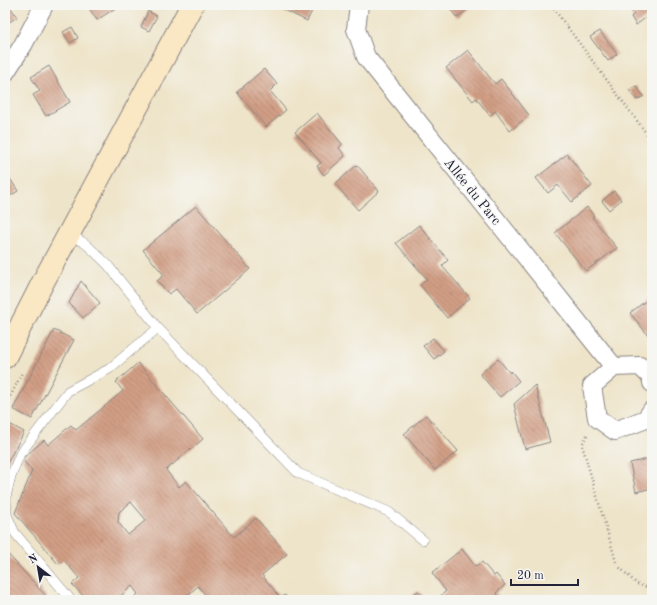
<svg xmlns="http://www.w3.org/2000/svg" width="657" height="605" viewBox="0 0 657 605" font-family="'Old Standard TT',serif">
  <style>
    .building { fill: url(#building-back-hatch); fill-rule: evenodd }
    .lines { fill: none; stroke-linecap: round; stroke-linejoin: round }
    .lane-casing { stroke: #888382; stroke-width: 10 }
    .street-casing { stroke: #888382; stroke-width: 20 }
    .secondary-casing { stroke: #888382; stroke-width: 24 }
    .path { stroke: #888382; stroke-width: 2.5; stroke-dasharray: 1 3; stroke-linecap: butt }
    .lane { stroke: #fff; stroke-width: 9 }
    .street { stroke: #fff; stroke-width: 18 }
    .secondary { stroke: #fae7c3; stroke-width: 22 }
    .labels { text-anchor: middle; stroke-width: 3; stroke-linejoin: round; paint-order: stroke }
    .street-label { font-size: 14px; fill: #22223b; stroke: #f6f6f2 }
  </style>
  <defs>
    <pattern id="building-back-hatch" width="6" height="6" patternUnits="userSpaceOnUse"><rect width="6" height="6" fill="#d29f85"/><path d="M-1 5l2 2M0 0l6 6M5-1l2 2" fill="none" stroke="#aa816e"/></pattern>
  </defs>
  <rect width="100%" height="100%" fill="#f6f6f2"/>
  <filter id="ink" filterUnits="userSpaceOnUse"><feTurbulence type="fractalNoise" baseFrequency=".025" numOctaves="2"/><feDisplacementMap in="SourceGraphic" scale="8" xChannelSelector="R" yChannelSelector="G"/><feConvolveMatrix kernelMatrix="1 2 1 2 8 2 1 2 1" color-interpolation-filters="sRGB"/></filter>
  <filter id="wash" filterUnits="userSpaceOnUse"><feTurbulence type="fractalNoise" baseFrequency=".012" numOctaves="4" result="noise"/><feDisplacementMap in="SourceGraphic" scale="16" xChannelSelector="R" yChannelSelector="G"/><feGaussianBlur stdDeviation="0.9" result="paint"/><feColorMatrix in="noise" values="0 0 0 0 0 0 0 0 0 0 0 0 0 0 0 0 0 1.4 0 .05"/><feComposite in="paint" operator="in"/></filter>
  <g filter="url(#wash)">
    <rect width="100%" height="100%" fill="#eee4c9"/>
    <g id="blocks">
      <path class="building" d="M5,5H9L17,17L5,25Z
        M87,5H120L97,20Z
        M282,5H315L307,21L280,8Z
        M447,5H473L457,18Z
        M626,5H652V13L636,25L631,17L634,14Z
        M148,11L157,16L149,31L141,27Z
        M72,27L78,38L70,43L63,32Z
        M600,31L617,54L608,61L590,37Z
        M468,50L495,84L501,79L529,115L510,131L495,111L490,116L476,98L473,101L446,68Z
        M49,66L70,102L46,116L33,95L40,91L31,77Z
        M264,69L277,84L270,91L286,110L266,127L237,92Z
        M636,86L644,96L637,100L629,90Z
        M317,113L342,144L339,148L345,156L324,175L317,166L321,163L295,132Z
        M567,154L592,186L572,202L558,185L548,193L536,178Z
        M357,165L379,191L358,210L335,184Z
        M5,171L18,191L5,199Z
        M614,191L621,200L609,210L602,201Z
        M196,206L250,269L197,314L176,289L169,294L157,281L164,275L143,250Z
        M587,207L594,216L592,217L617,248L586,271L555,233Z
        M419,225L448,260L442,266L470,298L447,318L420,285L427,279L396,243Z
        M81,281L100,303L83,318L69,303Z
        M652,296V340L630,313Z
        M54,330L74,340L32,419L13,409Z
        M433,338L444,351L434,359L423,346Z
        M498,359L510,373L511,371L519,381L500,397L480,374Z
        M138,363L203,439L166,470L179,487L186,481L234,537L256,518L287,554L262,575L280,598L285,595L289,600H210L198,586L182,600H131L138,594L132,586L116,600H87L72,584L79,578L64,560L58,564L15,513L32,471L22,459L44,440L48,445L71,425L76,430L123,391L116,382ZM131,502L146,520L128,535L118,522L119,512Z
        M535,385L550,442L525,449L514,404Z
        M426,415L458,451L435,470L404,434Z
        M6,422L24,432L5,467V424Z
        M652,458V488L636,492L630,463Z
        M462,549L475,566L482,562L494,576L496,574L505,585L496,593L502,600H436L446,591L432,573Z
        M5,551L47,597L44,600H5Z
        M418,591L426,600H406Z"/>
    </g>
  </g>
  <g filter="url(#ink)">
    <use href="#blocks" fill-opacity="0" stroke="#888382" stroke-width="1"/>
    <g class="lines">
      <g class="lane-casing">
        <path id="lane" d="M69,234L86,244L107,264L158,328L109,369L68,391L20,454L11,476L6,497L7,515L15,533L71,600
          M158,328L298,473L389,512L423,540"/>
      </g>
      <g class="street-casing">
        <path id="street" d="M359,5L356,29L366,57L614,367
          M5,73L23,45L44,5
          M652,383V378L640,366L614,367L592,386L597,418L615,431L646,419L652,410"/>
      </g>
      <g class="secondary-casing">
        <path id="secondary" d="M5,357L43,282L192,5"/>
      </g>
      <path class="path" d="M551,5L652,141
        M5,407L22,373
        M587,435L582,445L617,565L637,584L652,589"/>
      <use href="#lane" class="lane"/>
      <use href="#street" class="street"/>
      <use href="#secondary" class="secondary"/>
    </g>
  </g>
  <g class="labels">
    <g class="street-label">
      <text transform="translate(473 191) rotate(51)" y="5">Allée du Parc</text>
    </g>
  </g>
  <rect width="657" height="605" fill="none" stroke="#f6f6f2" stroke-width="20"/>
  <g transform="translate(38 567) rotate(329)" stroke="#f6f6f2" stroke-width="3" paint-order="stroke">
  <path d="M0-3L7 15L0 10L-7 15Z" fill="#22223b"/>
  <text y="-6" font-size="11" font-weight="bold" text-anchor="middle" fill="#22223b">N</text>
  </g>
  <path d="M511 579v6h67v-6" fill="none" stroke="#22223b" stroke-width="2"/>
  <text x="517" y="579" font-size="12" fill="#22223b" stroke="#f6f6f2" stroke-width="3" paint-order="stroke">20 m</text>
</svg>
